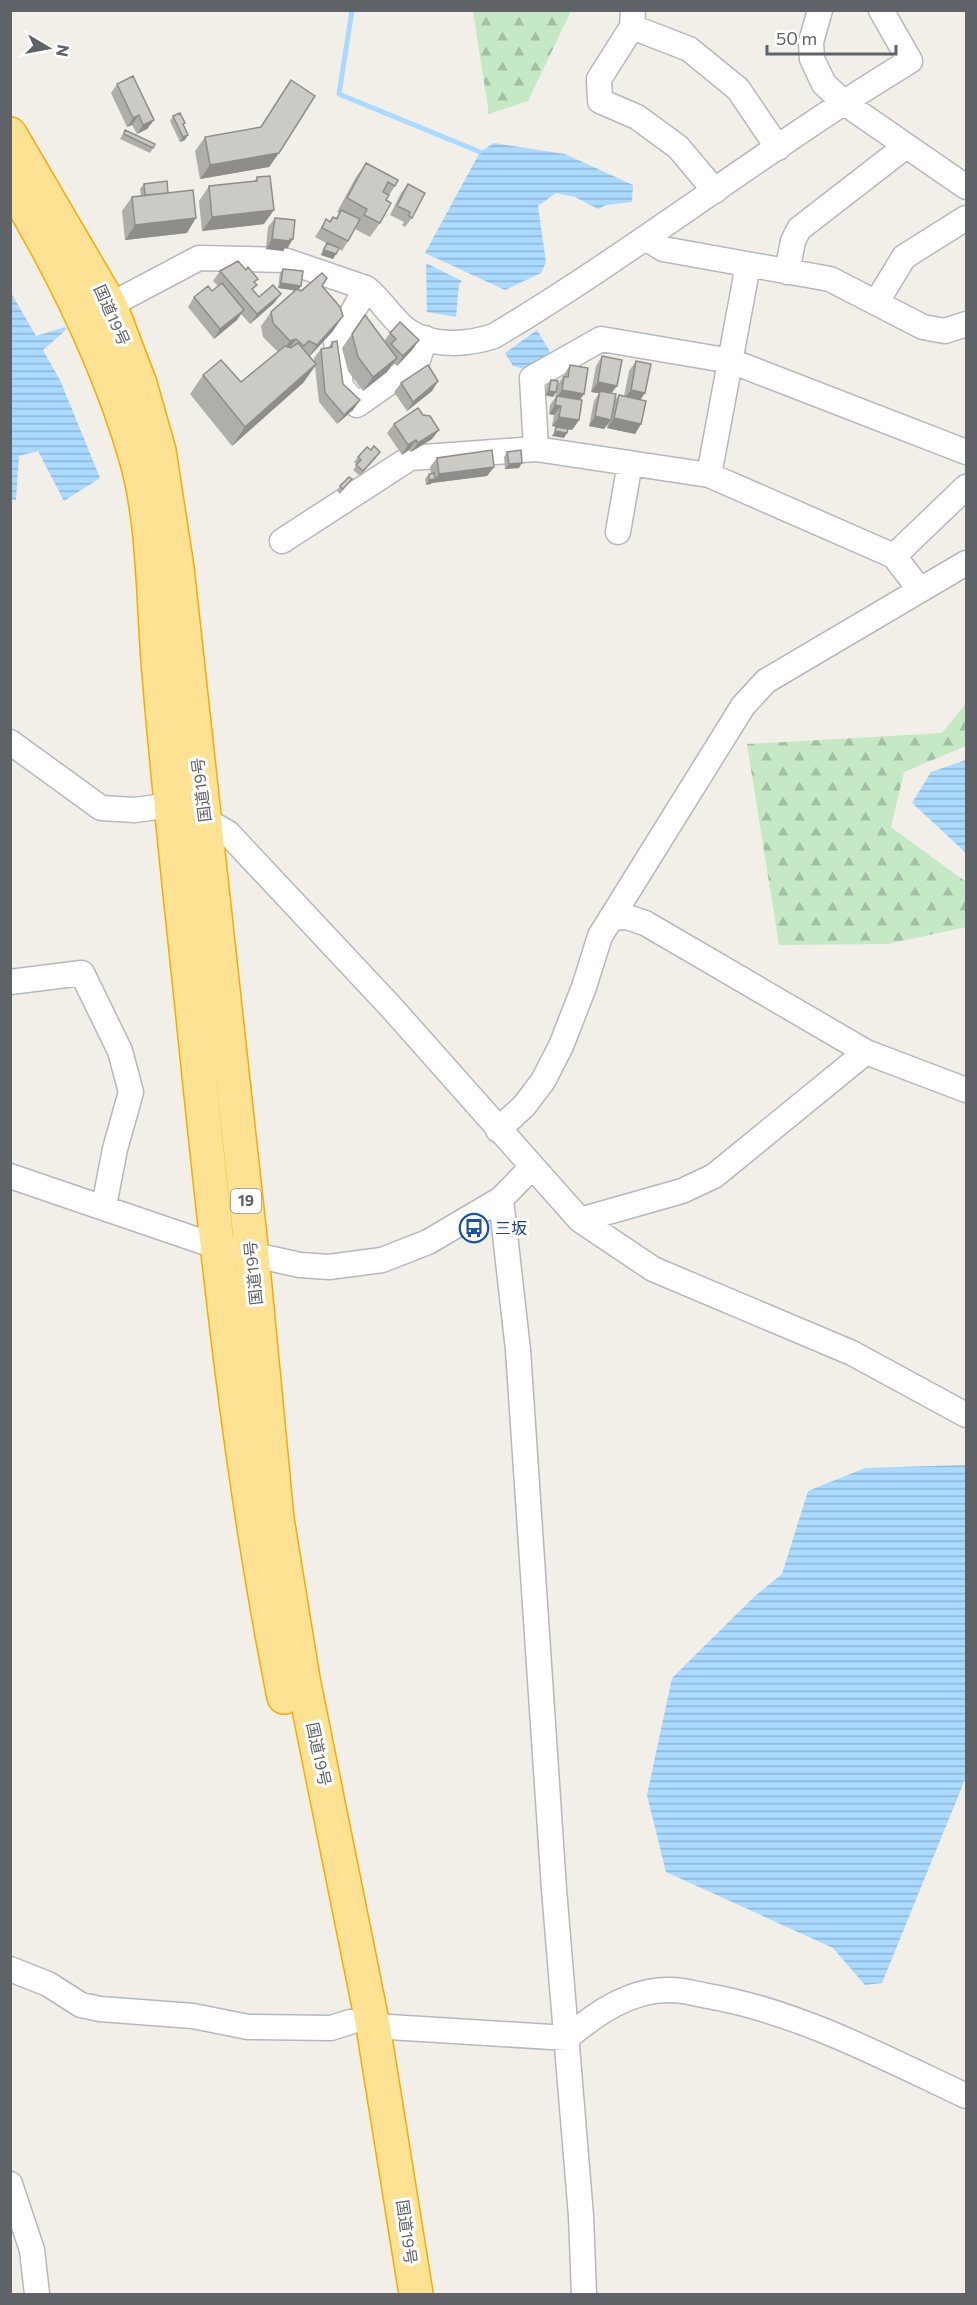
<svg xmlns="http://www.w3.org/2000/svg" width="977" height="2305" viewBox="0 0 977 2305" font-family="Commissioner,'Noto Sans JP',sans-serif">
  <style>
    .forest { fill: url(#forest-firs) }
    .water { fill: url(#water-rules) }
    .lines { fill: none; stroke-linecap: round; stroke-linejoin: round }
    .stream { stroke: #aadaff; stroke-width: 5 }
    .minor-casing { stroke: #b5b8bc; stroke-width: 27 }
    .highway-casing { stroke: #f9ab00; stroke-width: 36 }
    .minor { stroke: #fff; stroke-width: 24 }
    .highway { stroke: #fde293; stroke-width: 33 }
    .wall { fill: #afaea9 }
    .shaded-wall { fill: #8f8d8a }
    .building { fill: #cccac5; stroke: #8f8d8a; stroke-width: 1.5 }
    .labels { text-anchor: middle; stroke-width: 6; stroke-linejoin: round; paint-order: stroke }
    .shield { fill: #fff; stroke: #8f9295; stroke-width: 1.5 }
    .shield-label { font-size: 15px; font-weight: bold; fill: #5f6368 }
    .street-label { font-size: 16px; fill: #5f6368; stroke: #fff }
    .transit-label { font-size: 16px; fill: #164399; stroke: #fff; text-anchor: start }
  </style>
  <defs>
    <pattern id="forest-firs" width="22" height="20" patternUnits="userSpaceOnUse" patternTransform="scale(1.5)"><rect width="22" height="20" fill="#c5e8c5"/><path d="M5 1l3.5 6h-7zM16 11l3.5 6h-7z" fill="#a3c0a4"/></pattern>
    <pattern id="water-rules" width="6" height="5" patternUnits="userSpaceOnUse" patternTransform="scale(1.5)"><rect width="6" height="5" fill="#aadaff"/><path d="M0 2.5h6" fill="none" stroke="#8eb4d2"/></pattern>
  </defs>
  <rect width="100%" height="100%" fill="#f1efe8"/>
  <path class="forest" d="M473,11H571L528,101L489,114Z
    M966,703V746L904,772L891,827L966,882V927L888,944L779,945L747,744L942,733Z"/>
  <path class="water" d="M494,143L565,154L633,185L632,202L606,205L598,209L575,197L556,193L538,206L546,262L541,273L505,290L425,253L480,152Z
    M426,263L462,281L459,284L456,317L427,312Z
    M10,291L36,336L65,327L67,329L43,350L60,380L100,478L64,501L38,451L19,456L16,500L11,499Z
    M537,330L552,355L528,370L513,366L505,353Z
    M966,760V853L912,803L931,772Z
    M966,1465V1777L882,1983L865,1985L833,1948L666,1872L647,1795L672,1678L755,1596L782,1574L808,1491L865,1468Z"/>
  <g class="lines">
    <path class="stream" d="M352,10L339,94L480,152"/>
    <g class="minor-casing">
      <path id="minor" d="M633,10L632,27L599,79L600,101L637,117L678,147L715,191
        M820,10L811,42L812,59L824,84L843,102L966,187
        M632,27L689,49L738,89L778,148
        M646,238L663,249L830,279L923,327L945,331L966,324
        M748,265L709,475L894,556L920,590
        M787,272L793,241L799,229L906,146
        M366,288L336,342L341,387L357,405L417,363L425,338
        M876,303L904,257L966,218
        M97,312L199,258L284,260L366,288C382,300 392,320 408,331C433,347 467,345 494,336C636,251 768,147 910,61L881,10
        M709,475L536,449L532,378L601,339L731,361L966,452
        M618,532L630,463
        M282,541L410,458L536,449
        M894,556L966,487
        M10,742L101,808L135,810L171,805
        M204,819L228,833L391,1007L580,1220L653,1269L852,1353L966,1415
        M611,918L627,917L645,923L866,1052L966,1090
        M10,982L82,973L120,1051L131,1092L115,1149L104,1206
        M498,1130L524,1106L543,1081L561,1046L584,987L600,936L743,706L766,681L966,563
        M10,1176L218,1247L300,1265L329,1267L382,1260L428,1242L501,1199L531,1168
        M501,1199L518,1350L554,1889L581,2216L584,2294
        M580,1220L682,1191L714,1176L866,1052
        M10,1969L48,1984L81,2005L100,2009L193,2016L248,2027L331,2028L350,2022
        M373,2026L567,2038C595,2014 632,1988 672,1990C684,1990 696,1994 708,1996C799,2012 883,2057 966,2096
        M10,2184L32,2250L37,2294"/>
    </g>
    <g class="highway-casing">
      <path id="highway" d="M10,134L110,305L140,384L159,451L177,568L252,1256L277,1519L303,1679L373,2026L416,2294
        M10,182C62,269 108,361 136,458C154,521 153,595 158,660C164,737 172,815 180,893C209,1161 231,1432 284,1697"/>
    </g>
    <use href="#minor" class="minor"/>
    <use href="#highway" class="highway"/>
  </g>
  <path class="wall" d="M291,80L279,153L269,167L200,179L195,151L205,137L260,128Z
    M117,84L154,120L147,129L137,134L132,125L127,127L111,93Z
    M173,116L185,140L180,142L170,121Z
    M125,130L153,148L150,153L120,139Z
    M366,163L395,186L386,200L380,223L370,237L355,229L348,241L342,251L338,249L333,259L321,255L323,248L327,243L328,244L315,237L326,219L330,221L333,217L335,219L339,213L337,212L356,177Z
    M257,177L264,224L202,231L199,201L209,186L254,182Z
    M144,184L168,193L187,233L125,240L122,211L132,197L141,196L140,189Z
    M408,184L412,218L405,227L402,225L404,222L390,215L401,193Z
    M275,218L287,249L285,248L283,251L266,249L268,227Z
    M283,269L299,289L301,291L322,286L333,331L310,356L314,362V358L321,349L328,348L332,342L343,384L360,400L353,410L337,424L319,402L315,367L303,383L232,446L190,394L203,375L241,382L278,352L263,337L261,326L271,312L295,290L278,288L280,273Z
    M220,271L255,283L253,291L259,297L274,303L250,324L241,314L237,320L214,339L188,307L194,297L212,291L218,286L213,281Z
    M365,315L384,341L390,333L419,340L412,350L397,366L394,363L387,372L363,391L348,371L342,348Z
    M602,356L611,394L615,400L619,395L624,396L629,371L636,361L641,399V424L635,434L607,428L608,424L604,429L589,426L594,401L599,393L591,392L596,366Z
    M570,365L584,394L580,400L579,420L572,430L552,426L554,415L549,414L550,405L555,398L557,386Z
    M551,380L556,392L553,397L545,395L547,384Z
    M438,381L432,391L407,411L394,392L401,383Z
    M394,424L432,439L411,452L409,450L402,455L387,433Z
    M507,452L519,468L505,469L504,457Z
    M358,457H377L360,476L353,470L357,465L354,462Z
    M437,458L494,467L487,476L432,483L426,485L425,479L429,474H431L430,467Z
    M352,479L340,494L337,491L340,486Z"/>
  <path class="shaded-wall" d="M139,115L132,125L127,127L133,118Z
    M154,120L147,129L137,134L143,125Z
    M188,135L185,140L180,142L183,137Z
    M279,153L269,167L200,179L210,165Z
    M274,210L264,224L202,231L212,217Z
    M196,218L187,233L125,240L135,225Z
    M272,239H293L287,249L285,248L283,251L266,249Z
    M324,250L336,254L333,259L321,255Z
    M281,283L301,286L298,291L278,288Z
    M281,294L274,303L250,324L257,314Z
    M244,310L237,320L214,339L220,329Z
    M343,316L333,331L307,359L317,345Z
    M296,339L286,353L280,355L290,341Z
    M419,340L412,350L397,366L403,356Z
    M397,358L387,372L363,391L373,377Z
    M316,364L303,383L232,446L245,427Z
    M438,381L432,391L407,411L413,402Z
    M598,382L617,386L610,395L591,392Z
    M562,390L584,394L577,403L557,397Z
    M631,390L645,393L639,402L624,399Z
    M549,391L556,392L553,397L545,395Z
    M360,400L353,410L337,424L344,415Z
    M555,405L561,406L554,415L549,414Z
    M595,416L611,420L604,429L589,426Z
    M559,417L579,420L572,430L552,426Z
    M614,418L641,424L635,434L607,428Z
    M439,430L432,439L411,452L418,443Z
    M555,431L567,433L564,438L552,436Z
    M416,440L409,450L402,455L408,445Z
    M522,463L519,468L505,469L509,464Z
    M494,467L487,476L432,483L439,474Z
    M435,479L431,484L426,485L429,480Z"/>
  <path class="building" d="M133,76L154,120L143,125L139,115L133,118L117,84Z
    M291,80L315,96L279,153L210,165L205,137L261,127Z
    M180,113L185,123L183,124L188,135L183,137L173,116Z
    M125,130L155,144L153,148L124,134Z
    M366,163L398,180L395,186L388,182L383,192L389,195L386,200L391,203L380,223L364,215L367,209L347,198Z
    M270,176L274,210L212,217L209,186L257,181V177Z
    M167,181L168,193L145,195L144,184Z
    M408,184L425,193L412,218L409,216L410,212L397,206Z
    M193,190L196,218L135,225L132,197Z
    M341,210L360,219L348,241L322,228L326,219L330,222L333,217L337,219Z
    M275,218L295,220L293,239H290V241L272,239Z
    M327,243L339,248L336,254L324,250Z
    M238,261L246,270L248,267L258,279L254,282L257,285L252,289L259,297L273,285L281,294L257,314L220,271Z
    M283,269L303,271L301,286L281,283Z
    M322,273L327,278L322,286L340,307L343,316L317,345L309,341L304,346L296,339L290,341L273,323L271,312L297,289L301,291Z
    M222,283L244,310L220,329L194,297L208,286L212,291Z
    M365,315L397,358L373,377L358,357L352,334Z
    M400,322L419,340L403,356L391,344L396,339L390,333Z
    M337,341L343,384L360,400L344,415L325,393L321,349L332,347V342Z
    M298,343L316,364L245,427L203,375L221,360L241,382L285,346L291,348Z
    M602,356L622,360L617,386L598,382Z
    M636,361L651,364L645,393L631,390Z
    M428,365L438,381L413,402L401,383Z
    M570,365L588,368L584,394L562,390L564,377H568Z
    M551,380L558,381L556,392L549,391Z
    M600,391L616,394L611,420L595,416Z
    M619,395L646,401L641,424L614,418Z
    M557,396L582,400L579,420L559,417L561,406L555,405Z
    M418,408L423,415L430,416L439,430L418,443L416,440L408,445L394,424Z
    M556,427L568,429L567,433L555,431Z
    M374,446L380,452L363,471L356,465L361,460L358,457L367,447L371,450Z
    M492,450L494,467L439,474L437,458Z
    M521,450L522,463L509,464L507,452Z
    M434,473L435,479L429,480V474Z
    M349,477L352,479L343,489L340,486Z"/>
  <defs>
    <g id="bus-ring" transform="scale(1.5)"><circle r="9.5" fill="#fff" stroke="#1a4fb4" stroke-width="1.5"/><path d="M-5-6H5V4H4V6H2V4H-2V6H-4V4H-5ZM-3.5-4V0h7V-4ZM-3.5 1.2v1.5H-2V1.2ZM2 1.2v1.5H3.5V1.2Z" fill="#1a4fb4"/></g>
  </defs>
  <g fill-rule="evenodd">
    <use href="#bus-ring" x="474" y="1228"/>
  </g>
  <g class="labels">
    <rect class="shield" x="231" y="1189" width="30" height="24" rx="4.5"/>
    <g class="shield-label">
      <text x="246" y="1206">19</text>
    </g>
    <g class="street-label">
      <text transform="translate(112 315) rotate(66)" y="6">国道19号</text>
      <text transform="translate(201 790) rotate(-97)" y="6">国道19号</text>
      <text transform="translate(253 1273) rotate(-96)" y="6">国道19号</text>
      <text transform="translate(319 1754) rotate(78)" y="6">国道19号</text>
      <text transform="translate(407 2232) rotate(82)" y="6">国道19号</text>
    </g>
    <g class="transit-label">
      <text x="495" y="1234">三坂</text>
    </g>
  </g>
  <rect width="977" height="2305" fill="none" stroke="#5f6368" stroke-width="24"/>
  <g transform="translate(48 48) rotate(100)" stroke="#ffffff" stroke-width="4.5" paint-order="stroke">
  <path d="M0-4.5L10 22L0 15L-10 22Z" fill="#5f6368"/>
  <text y="-9" font-size="16" font-weight="bold" text-anchor="middle" fill="#5f6368">N</text>
  </g>
  <path d="M767 45v9h129v-9" fill="none" stroke="#5f6368" stroke-width="3"/>
  <text x="776" y="45" font-size="18" fill="#5f6368" stroke="#ffffff" stroke-width="4.5" paint-order="stroke">50 m</text>
</svg>
